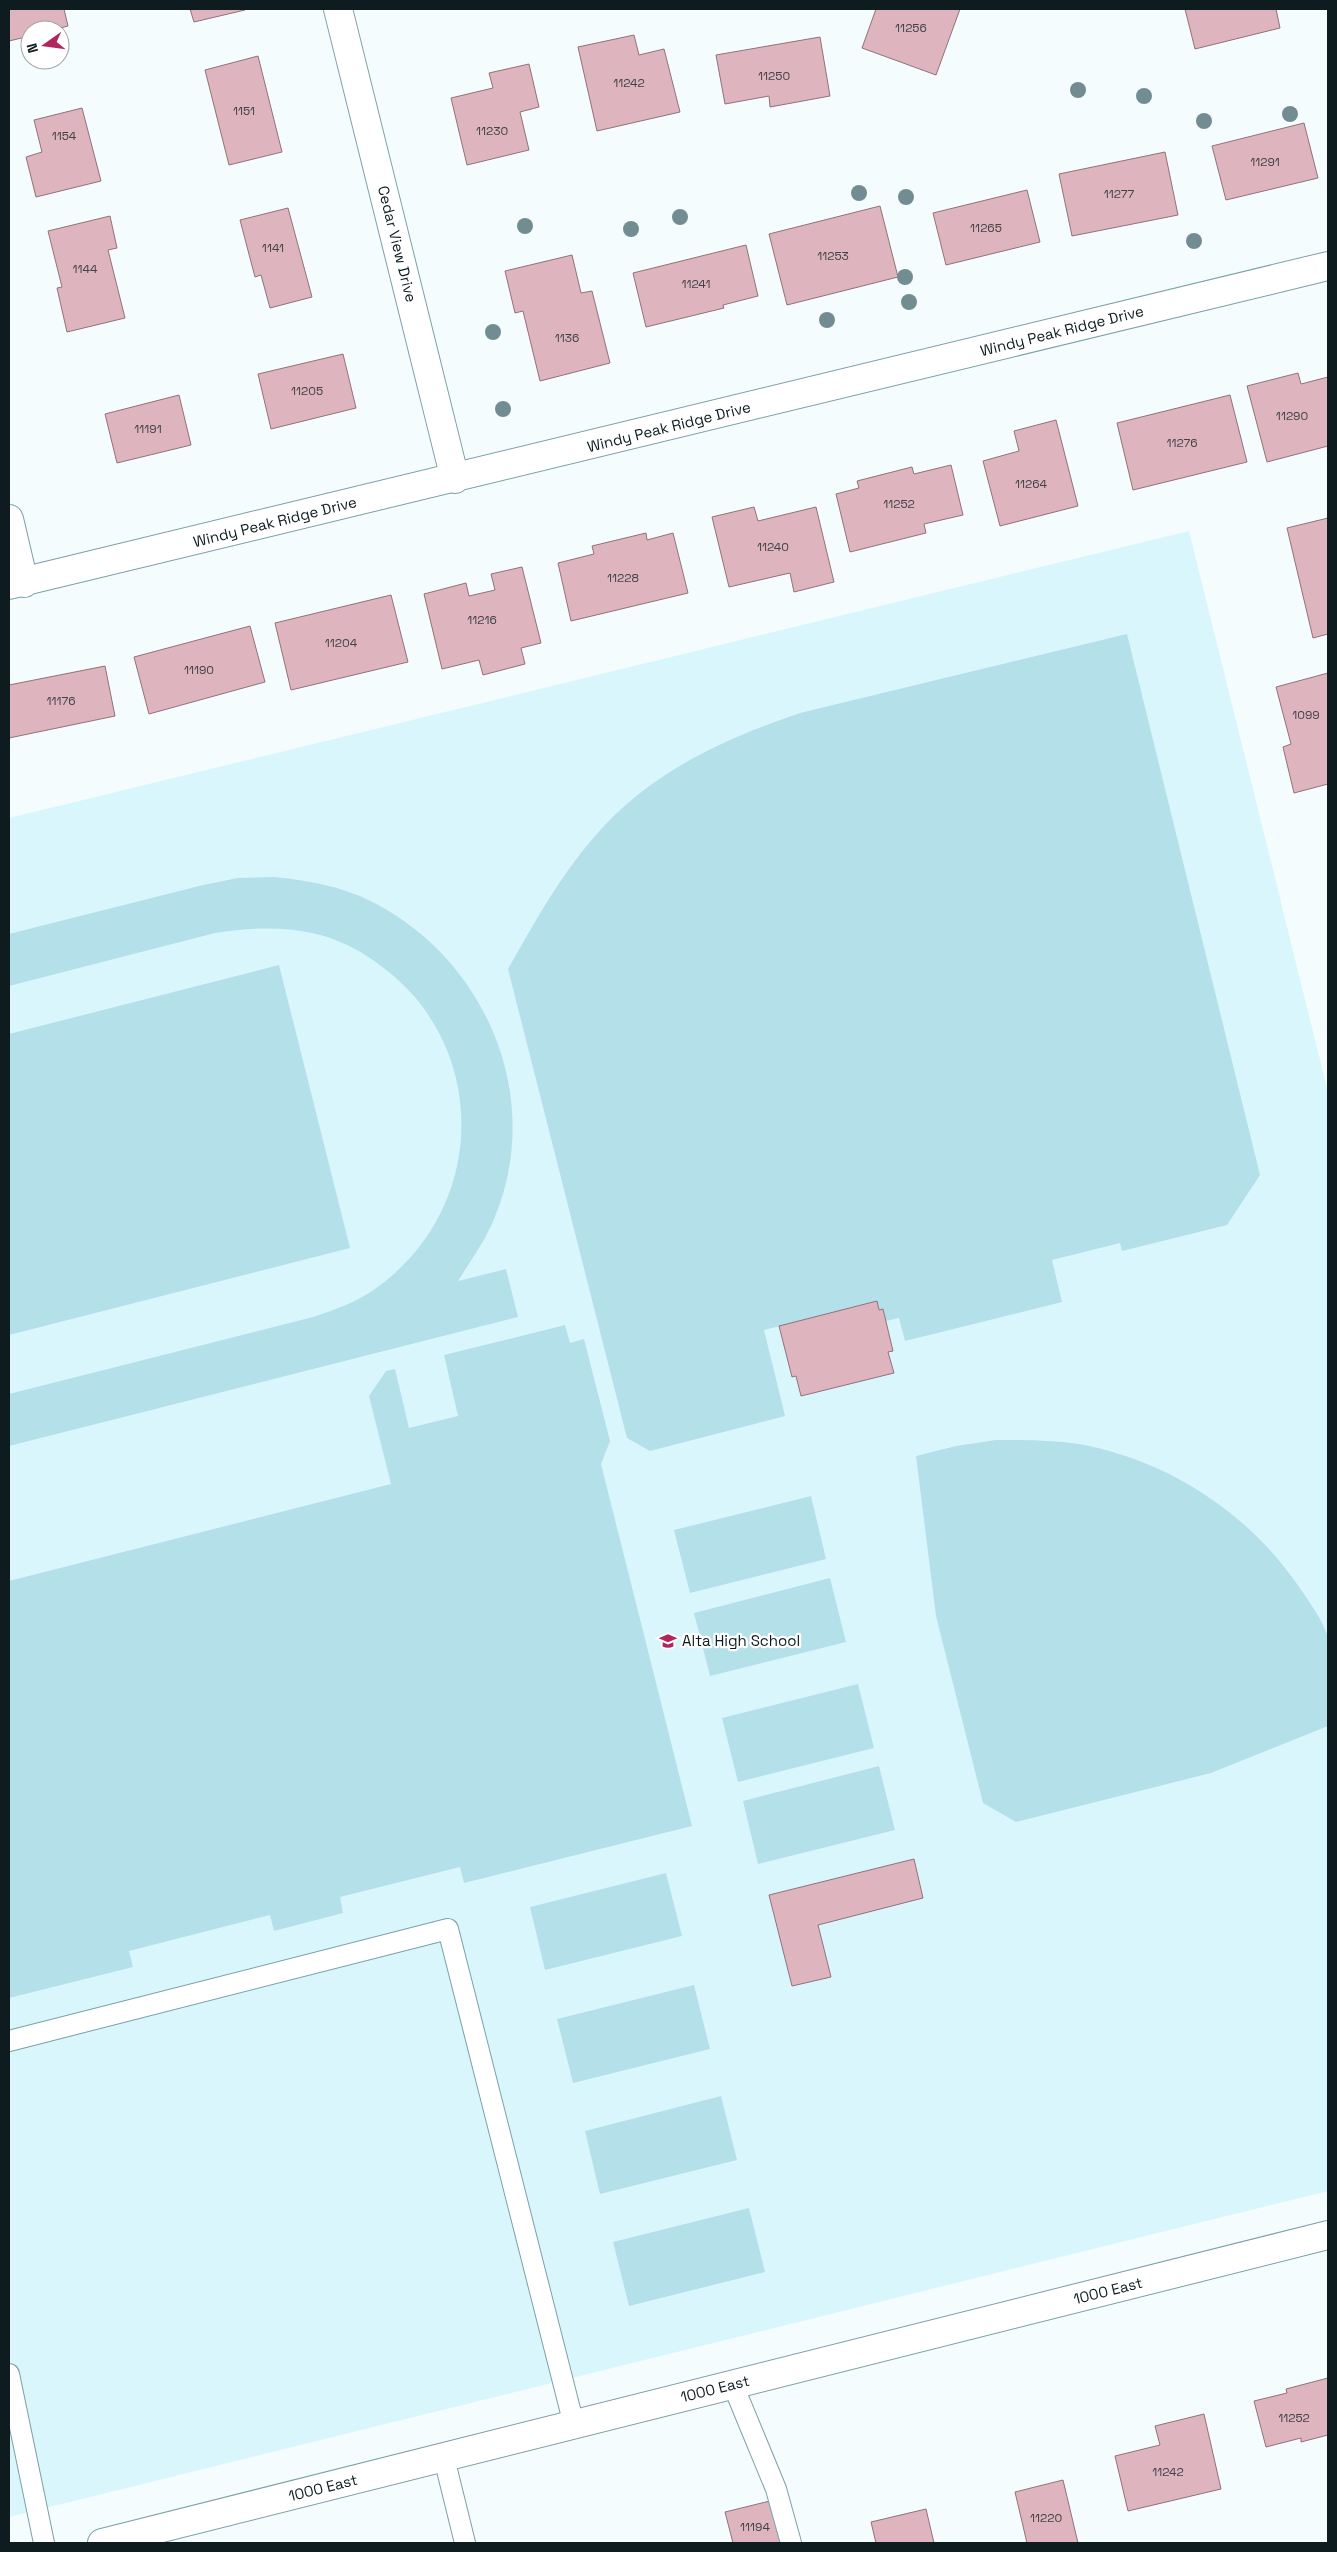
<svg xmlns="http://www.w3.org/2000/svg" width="1337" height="2552" viewBox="0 0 1337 2552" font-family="'Space Grotesk',sans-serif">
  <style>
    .built { fill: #daf6fd }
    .green { fill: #b4e0ea }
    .building { fill: #deb5bf; stroke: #917179 }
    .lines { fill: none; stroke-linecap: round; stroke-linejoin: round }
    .service-casing { stroke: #7ba0a8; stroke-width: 22 }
    .minor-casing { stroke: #7ba0a8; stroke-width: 30 }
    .tertiary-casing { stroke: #7ba0a8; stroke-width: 30 }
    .service { stroke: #fff; stroke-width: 20 }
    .minor { stroke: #fff; stroke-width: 28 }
    .tertiary { stroke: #fff; stroke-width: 28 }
    .tree { fill: #728d92 }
    .labels { text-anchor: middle; stroke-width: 4.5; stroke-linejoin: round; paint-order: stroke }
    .number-label { font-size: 12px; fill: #424247 }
    .street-label { font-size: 15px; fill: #0e1c1f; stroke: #fff }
    .poi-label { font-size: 15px; fill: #0e1c1f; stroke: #fff; text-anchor: start }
  </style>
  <rect width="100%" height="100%" fill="#f4fcfd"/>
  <path class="built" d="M1189,531L1328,1092V2191L9,2517V818Z"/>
  <path class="green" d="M1127,634L1260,1175L1227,1225L1122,1251L1120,1243L1052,1260L1062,1302L905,1341L899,1318L886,1321L883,1309L879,1310L877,1302L764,1330L785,1416L650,1451L627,1438L508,969C534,923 560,876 595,836C649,773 723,739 800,713Z
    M274,877C311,881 347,887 380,906C489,966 544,1101 494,1219C485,1241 471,1260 458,1281L506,1269L518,1317L9,1446V1394L313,1317C334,1310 354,1303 372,1291C471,1224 492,1088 414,996C388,967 351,941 312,933C279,926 248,928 215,933L9,986V934L203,885L238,878Z
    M279,965L350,1248L9,1335V1034Z
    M565,1325L570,1343L584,1339L610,1441L601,1464L692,1826L464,1883L460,1867L340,1897L343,1913L274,1931L270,1915L129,1951L133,1967L9,1998V1581L391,1484L369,1396L386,1371L395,1369L409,1428L458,1416L444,1355Z
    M996,1440C1024,1440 1052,1440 1079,1444C1167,1460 1246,1511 1297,1584C1306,1597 1326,1624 1328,1639C1332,1667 1328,1698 1328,1726L1211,1773L1016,1822L983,1803L936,1616L916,1456L956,1446Z
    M811,1496L826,1559L690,1593L674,1530Z
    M830,1578L846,1642L710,1676L694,1613Z
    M858,1684L874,1748L738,1782L722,1718Z
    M879,1766L895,1830L758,1864L743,1801Z
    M666,1873L682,1936L545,1970L530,1907Z
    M694,1985L710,2049L573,2083L557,2019Z
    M721,2096L737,2160L600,2194L585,2131Z
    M749,2208L765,2272L629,2306L613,2242Z"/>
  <path class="building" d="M9,9H64L68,26L53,30H30V36L9,41Z
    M190,9H245V10L194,22Z
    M876,9H960L936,75L862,48Z
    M1185,9H1276L1280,28L1195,49Z
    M634,35L639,55L664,49L680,112L597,131L578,47Z
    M820,37L830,96L770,107L769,96L725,104L716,55Z
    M258,56L282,152L229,165L205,70Z
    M529,64L539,107L520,112L529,150L467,165L451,98L493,88L489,73Z
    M82,108L101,181L36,197L26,157L42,152L34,120Z
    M1304,123L1318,178L1226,200L1212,146Z
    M1165,152L1178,215L1072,236L1059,174Z
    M1027,190L1040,242L946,265L933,213Z
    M880,206L898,277L787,305L769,234Z
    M288,208L312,297L270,308L261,275L255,277L240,220Z
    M110,216L117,248L108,250L125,318L67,332L57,288L62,287L48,231Z
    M746,245L758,296L723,305L724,308L646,327L633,273Z
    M572,255L581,293L592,291L610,363L540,381L523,311L515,313L505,271Z
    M343,354L356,408L271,429L258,374Z
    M1298,373L1301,384L1328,377V446L1267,462L1247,386Z
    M179,395L191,445L117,463L105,414Z
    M1230,395L1247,462L1133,490L1117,423Z
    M1056,420L1078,506L1000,526L983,461L1019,451L1014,431Z
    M951,465L963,515L924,524L926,533L850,552L836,494L859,488L857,481L912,467L914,474Z
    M754,507L758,521L816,507L834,582L794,592L790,573L729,587L712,517Z
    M1328,518V634L1313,638L1287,528Z
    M646,533L647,540L673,533L688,593L571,621L558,563L594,554L592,546Z
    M522,567L541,643L521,648L525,664L483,675L479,660L442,669L424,594L466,583L469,596L495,590L491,574Z
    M391,595L408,662L291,690L275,623Z
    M250,626L265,682L149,714L134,657Z
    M105,666L115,716L9,738V685Z
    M1328,673V784L1294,793L1283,747L1291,744L1276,687Z
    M877,1301L879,1310L883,1309L893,1351L888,1352L894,1373L801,1396L796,1376L792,1377L779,1326Z
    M914,1859L923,1898L818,1925L831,1977L792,1986L769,1895Z
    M1328,2378V2435L1301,2442V2438L1266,2447L1254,2401L1287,2393L1286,2389Z
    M1204,2414L1221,2489L1128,2511L1115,2456L1160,2445L1155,2426Z
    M1063,2480L1078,2543H1027L1015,2492Z
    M774,2500L785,2543H733L725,2512Z
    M926,2509L934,2543H876L871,2522Z"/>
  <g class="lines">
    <g class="service-casing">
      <path id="service" d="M9,2041L448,1929L574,2425
        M9,2374L44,2543
        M733,2385L776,2489L791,2543
        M444,2458L465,2543"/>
    </g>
    <g class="minor-casing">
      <path id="minor" d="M338,9L455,479
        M9,519L24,583
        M9,585L1328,266"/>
    </g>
    <g class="tertiary-casing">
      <path id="tertiary" d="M102,2543L1328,2235"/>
    </g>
    <use href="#service" class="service"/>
    <use href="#minor" class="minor"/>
    <use href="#tertiary" class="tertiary"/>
  </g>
  <g class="tree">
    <circle cx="1078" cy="90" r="8"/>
    <circle cx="1144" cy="96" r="8"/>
    <circle cx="1290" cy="114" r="8"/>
    <circle cx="1204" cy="121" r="8"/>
    <circle cx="859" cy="193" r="8"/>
    <circle cx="906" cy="197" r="8"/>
    <circle cx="680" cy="217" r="8"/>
    <circle cx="525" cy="226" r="8"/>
    <circle cx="631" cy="229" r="8"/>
    <circle cx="1194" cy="241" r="8"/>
    <circle cx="905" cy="277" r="8"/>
    <circle cx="909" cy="302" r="8"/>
    <circle cx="827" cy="320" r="8"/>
    <circle cx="493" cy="332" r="8"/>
    <circle cx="503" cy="409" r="8"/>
  </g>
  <defs>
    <g id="school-bare" transform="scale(1.35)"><path d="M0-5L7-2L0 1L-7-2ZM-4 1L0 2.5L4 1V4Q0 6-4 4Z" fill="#b2255e" stroke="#fff" stroke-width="2.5" paint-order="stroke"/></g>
  </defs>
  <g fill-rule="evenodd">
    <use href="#school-bare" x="668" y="1641"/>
  </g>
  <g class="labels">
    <g class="number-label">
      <text x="911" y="32">11256</text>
      <text x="774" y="80">11250</text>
      <text x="629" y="87">11242</text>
      <text x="244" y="115">1151</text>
      <text x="492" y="135">11230</text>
      <text x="64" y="140">1154</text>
      <text x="1265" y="166">11291</text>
      <text x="1119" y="198">11277</text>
      <text x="986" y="232">11265</text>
      <text x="273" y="252">1141</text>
      <text x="833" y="260">11253</text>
      <text x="85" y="273">1144</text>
      <text x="696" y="288">11241</text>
      <text x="567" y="342">1136</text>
      <text x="307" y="395">11205</text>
      <text x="1292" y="420">11290</text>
      <text x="148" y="433">11191</text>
      <text x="1182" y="447">11276</text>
      <text x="1031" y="488">11264</text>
      <text x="899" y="508">11252</text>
      <text x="773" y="551">11240</text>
      <text x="623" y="582">11228</text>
      <text x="482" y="624">11216</text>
      <text x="341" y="647">11204</text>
      <text x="199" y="674">11190</text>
      <text x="61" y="705">11176</text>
      <text x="1306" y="719">1099</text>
      <text x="1294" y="2422">11252</text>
      <text x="1168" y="2476">11242</text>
      <text x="1046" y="2522">11220</text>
      <text x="755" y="2531">11194</text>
    </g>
    <g class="street-label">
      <text transform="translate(397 244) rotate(76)" y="5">Cedar View Drive</text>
      <text transform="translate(1062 331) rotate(-14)" y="5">Windy Peak Ridge Drive</text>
      <text transform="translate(669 427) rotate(-14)" y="5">Windy Peak Ridge Drive</text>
      <text transform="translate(275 522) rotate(-14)" y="5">Windy Peak Ridge Drive</text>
      <text transform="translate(1108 2291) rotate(-14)" y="5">1000 East</text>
      <text transform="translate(715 2389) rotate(-14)" y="5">1000 East</text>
      <text transform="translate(323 2488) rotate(-14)" y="5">1000 East</text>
    </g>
    <g class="poi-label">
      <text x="682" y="1646">Alta High School</text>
    </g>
  </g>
  <rect width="1337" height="2552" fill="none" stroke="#0e1c1f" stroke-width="20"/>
  <g transform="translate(45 45) rotate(256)"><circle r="24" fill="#ffffff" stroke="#9fa4a5"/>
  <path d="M0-4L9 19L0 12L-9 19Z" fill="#b2255e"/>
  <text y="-8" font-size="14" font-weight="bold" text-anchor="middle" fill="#0e1c1f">N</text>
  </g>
</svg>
